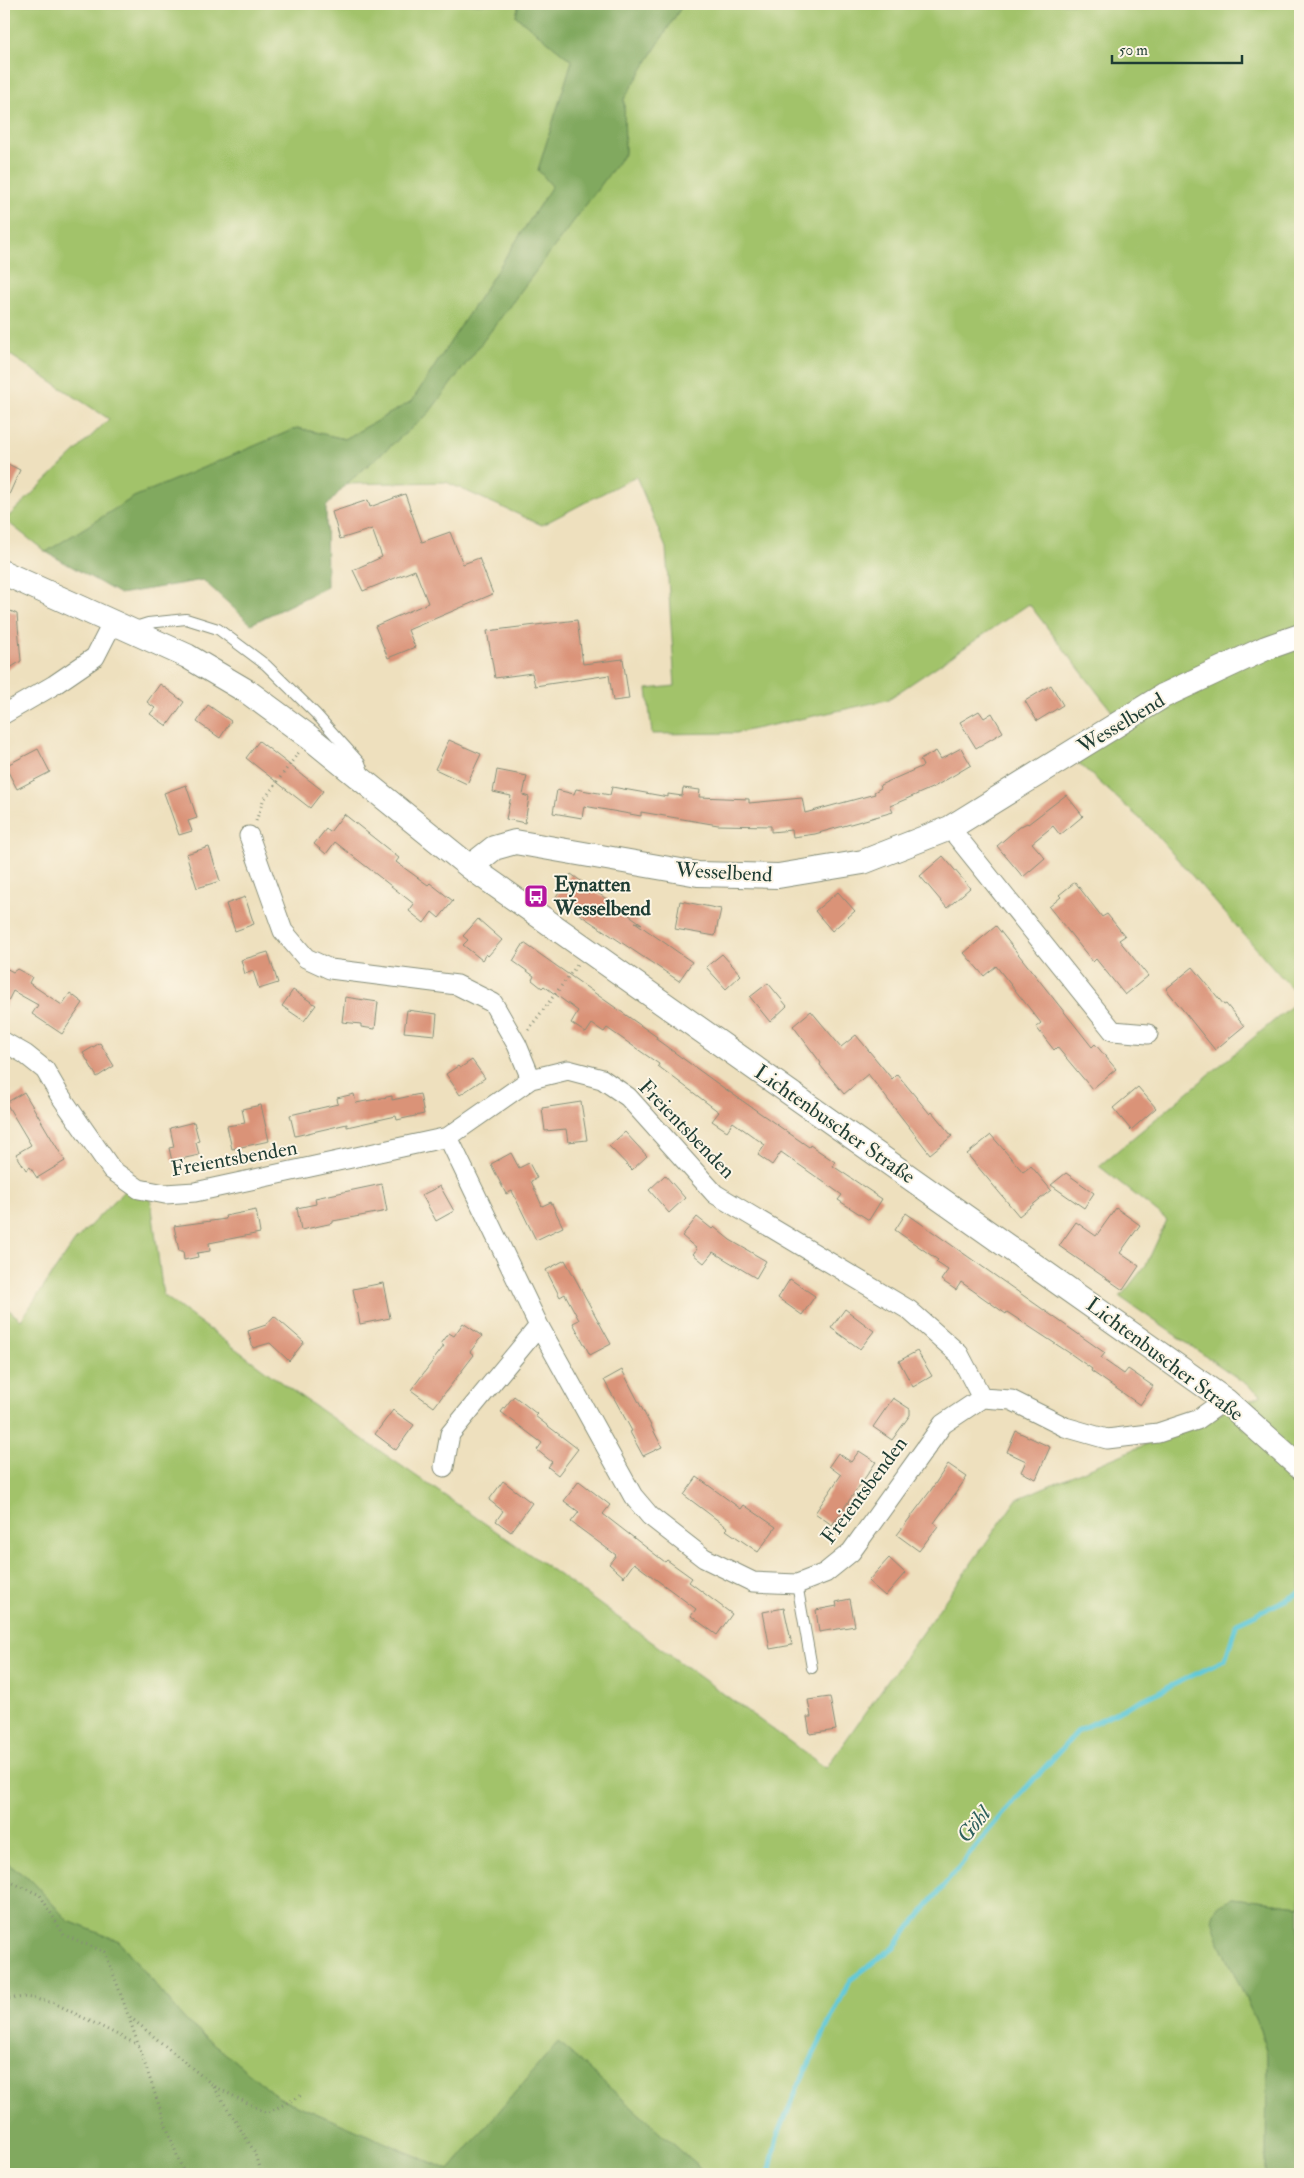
<svg xmlns="http://www.w3.org/2000/svg" width="1304" height="2178" viewBox="0 0 1304 2178" font-family="'IM FELL Double Pica',serif">
  <style>
    .green { fill: #a2c36b; stroke: #608050 }
    .forest { fill: #81a95f; stroke: #50734a }
    .lines { fill: none; stroke-linecap: round; stroke-linejoin: round }
    .stream { stroke: #5dc8d8; stroke-width: 5 }
    .building { fill: #da9378 }
    .service-casing { stroke: #868e79; stroke-width: 12 }
    .minor-casing { stroke: #868e79; stroke-width: 21 }
    .tertiary-casing { stroke: #868e79; stroke-width: 26 }
    .path { stroke: #868e79; stroke-width: 3; stroke-dasharray: 1 4; stroke-linecap: butt }
    .service { stroke: #fff; stroke-width: 10 }
    .minor { stroke: #fff; stroke-width: 19 }
    .tertiary { stroke: #fff; stroke-width: 24 }
    .labels { text-anchor: middle; stroke-width: 4; stroke-linejoin: round; paint-order: stroke }
    .street-label { font-size: 21px; fill: #1f3d34; stroke: #fcf5e5 }
    .poi-label { font-size: 21px; font-weight: bold; fill: #1f3d34; stroke: #fcf5e5; text-anchor: start }
    .water-label { font-size: 22px; font-style: italic; fill: #2e605d; stroke: #fcf5e5 }
  </style>
  <rect width="100%" height="100%" fill="#fcf5e5"/>
  <filter id="ink" filterUnits="userSpaceOnUse"><feTurbulence type="fractalNoise" baseFrequency=".02" numOctaves="2"/><feDisplacementMap in="SourceGraphic" scale="10" xChannelSelector="R" yChannelSelector="G"/><feConvolveMatrix kernelMatrix="1 2 1 2 8 2 1 2 1" color-interpolation-filters="sRGB"/></filter>
  <filter id="wash" filterUnits="userSpaceOnUse"><feTurbulence type="fractalNoise" baseFrequency=".0096" numOctaves="4" result="noise"/><feDisplacementMap in="SourceGraphic" scale="20" xChannelSelector="R" yChannelSelector="G"/><feGaussianBlur stdDeviation="1.12" result="paint"/><feColorMatrix in="noise" values="0 0 0 0 0 0 0 0 0 0 0 0 0 0 0 0 0 1.4 0 .05"/><feComposite in="paint" operator="in"/></filter>
  <g filter="url(#wash)">
    <rect width="100%" height="100%" fill="#eee0be"/>
    <path class="green" d="M4,4H519L516,16L572,61L538,170L552,186L412,401L345,439L297,428L134,497L46,552L5,520L109,419L4,351Z
      M683,4H1300V998L1149,827L1064,750L1117,718L1029,604L887,700L736,733L652,734L647,689L675,686L666,548L636,476L542,525L446,482L346,484L428,414L625,153L624,99Z
      M1300,999V1906L1232,1898L1218,1938L1260,2030L1267,2055L1266,2174H707L558,2042L449,2170L278,2097L186,2021L119,1941L68,1921L33,1882L4,1861V1306L21,1320L75,1241L126,1189L151,1200L163,1295L290,1389L551,1569L826,1768L1017,1499L1262,1395L1120,1297L1146,1265L1167,1220L1099,1166Z"/>
    <path class="forest" d="M519,4H683L624,99L625,153L428,414L346,484L326,507L327,587L251,624L203,580L120,594L46,552L134,497L297,428L345,439L412,401L552,186L538,170L572,61L516,16Z
      M4,1861L33,1882L68,1921L119,1941L186,2021L278,2097L449,2170L558,2042L707,2174H4Z
      M1232,1898L1300,1906V2174H1266L1267,2055L1260,2030L1218,1938L1212,1919L1217,1906Z"/>
    <g class="lines">
      <path class="stream" d="M769,2174L777,2138L798,2086L850,1980L894,1947L1003,1813L1079,1730L1225,1660L1237,1623L1300,1593"/>
    </g>
    <g id="blocks">
      <path class="building" d="M4,462L20,470L4,506Z
        M405,494L422,542L450,532L463,564L479,558L493,594L408,630L415,647L388,658L375,626L428,603L415,570L363,591L353,570L382,557L372,529L340,539L332,512L368,500L370,507Z
        M4,608L17,614L21,661L4,672Z
        M577,620L583,664L623,659L629,699L613,701L609,675L535,686L532,673L495,678L487,631Z
        M160,684L184,702L167,726L150,714L155,708L147,702Z
        M1051,685L1063,705L1037,721L1025,701Z
        M208,705L231,721L220,738L197,722Z
        M979,711L984,718L992,713L1003,732L976,748L960,722Z
        M449,740L481,754L467,784L435,769Z
        M259,741L323,791L310,808L246,758Z
        M961,748L971,765L934,787L890,806L893,812L815,834L793,837L792,830L771,832V826L718,825L641,812V816L584,806L582,818L553,813L557,790L574,794L576,789L610,795L612,787L668,797V794L682,796L683,788L700,790L699,797L749,799V803L802,798L805,813L875,794L874,792L881,788L880,785L923,766L920,760L936,751L941,759Z
        M38,749L50,772L17,789L5,766Z
        M497,770L527,776L523,795L529,797L525,823L506,819L511,796L493,792Z
        M186,785L197,818L188,821L192,831L179,835L164,793Z
        M1066,795L1083,816L1060,835L1053,826L1032,843L1045,858L1023,877L997,846L1019,827L1027,823L1028,824Z
        M344,814L399,858L396,862L428,885L430,883L453,901L439,918L432,912L424,923L409,911L414,904L335,842L326,854L314,844L326,829L330,832Z
        M209,847L220,881L197,888L186,854Z
        M943,856L970,888L947,908L920,876Z
        M571,874L642,924L635,922L692,962L679,981L555,898Z
        M1075,882L1102,917L1107,914L1125,936L1119,940L1148,976L1125,995L1096,959L1093,962L1049,907L1061,897L1059,895Z
        M838,892L855,911L832,931L815,911Z
        M245,897L254,924L235,931L226,904Z
        M680,901L721,909L715,936L675,929Z
        M478,919L502,940L488,956L486,954L482,960L463,945L468,940L463,936Z
        M996,926L1092,1047L1095,1044L1116,1069L1092,1089L1057,1047L1054,1050L1036,1027L1041,1023L996,966L984,976L964,953Z
        M524,943L657,1037L656,1039L721,1086L809,1147L810,1145L835,1162L833,1166L882,1199L869,1220L838,1200L842,1195L781,1152L772,1165L758,1155L765,1145L733,1122L727,1131L712,1121L719,1112L658,1066L659,1064L607,1028L604,1032L592,1024L586,1033L571,1023L578,1011L544,986L542,988L532,980L534,976L513,961Z
        M268,952L278,983L259,989L253,971L245,974L241,960Z
        M722,954L741,975L726,989L706,967Z
        M4,967L13,972L17,969L32,977L29,983L62,1005L70,993L83,1003L62,1034L32,1014L38,1005L13,991L4,1009Z
        M1193,967L1224,1005L1226,1004L1244,1026L1215,1050L1166,989Z
        M768,983L787,1006L770,1022L750,997Z
        M293,990L316,1005L304,1021L282,1006Z
        M345,997L378,1002L375,1029L361,1027V1024L342,1022Z
        M407,1010L437,1014L435,1035L404,1032Z
        M811,1011L841,1047L856,1035L892,1079L897,1074L930,1114L932,1112L952,1136L930,1154L868,1074L844,1094L820,1065L821,1063L793,1026Z
        M100,1043L114,1066L97,1077L83,1053Z
        M472,1060L485,1078L460,1095L446,1074L458,1066L460,1068Z
        M1138,1087L1156,1108L1131,1130L1113,1108Z
        M24,1092L65,1161L37,1178L30,1167L26,1170L16,1154L31,1145L6,1103Z
        M354,1094L356,1103L392,1096V1100L420,1094L424,1114L397,1120L396,1116L347,1127V1124L295,1136L290,1115L338,1104L337,1098Z
        M581,1102L587,1140L568,1142L566,1129L545,1131L542,1108Z
        M261,1105L269,1141L232,1149L227,1126L245,1123L242,1109Z
        M194,1122L199,1141L196,1142L199,1155L172,1161L169,1148L174,1147L170,1128Z
        M625,1132L647,1156L632,1170L609,1146Z
        M991,1135L1023,1172L1031,1166L1051,1190L1019,1216L967,1154Z
        M511,1153L519,1168L529,1163L537,1178L531,1181L542,1206L551,1202L563,1227L536,1240L512,1191L506,1194L491,1164Z
        M1066,1173L1094,1193L1084,1208L1051,1185Z
        M665,1175L685,1198L669,1213L649,1190Z
        M382,1184L387,1211L333,1221V1223L301,1230L297,1208L316,1204L315,1198Z
        M440,1186L454,1211L436,1221L422,1195Z
        M1116,1208L1140,1225L1120,1253L1139,1266L1123,1290L1059,1246L1076,1222L1096,1236Z
        M256,1210L260,1233L209,1243L210,1251L197,1253L198,1257L184,1260L183,1251H179L174,1226L226,1219L225,1216Z
        M906,1213L1105,1353L1101,1358L1124,1374L1128,1369L1153,1386L1140,1405L1091,1371L1092,1369L1071,1354L1007,1312L1006,1314L961,1282L956,1290L941,1280L948,1270L936,1262L938,1260L895,1230Z
        M697,1217L712,1229L714,1227L730,1240L766,1261L756,1278L713,1252L704,1263L693,1254L697,1249L682,1236Z
        M565,1260L611,1344L590,1355L573,1323L579,1320L565,1294L560,1297L546,1270Z
        M790,1279L815,1296L802,1315L778,1298Z
        M383,1283L390,1318L360,1324L353,1289Z
        M845,1309L874,1331L860,1349L831,1328Z
        M274,1316L304,1342L289,1361L270,1343L253,1348L248,1331L266,1325Z
        M463,1323L482,1336L470,1352L474,1355L434,1407L411,1390L444,1346L441,1344L449,1333L454,1336Z
        M917,1351L932,1376L913,1387L899,1361Z
        M622,1370L662,1447L643,1456L630,1432L632,1431L604,1380Z
        M514,1396L537,1414L535,1416L578,1449L558,1475L548,1467L552,1462L537,1450L542,1443L501,1412Z
        M893,1398L910,1409V1415L892,1440L873,1427Z
        M393,1410L414,1425L396,1450L375,1434Z
        M1016,1431L1050,1447L1036,1479L1021,1472L1026,1461L1007,1452Z
        M859,1451L876,1462L832,1525L815,1513L841,1475L829,1466L838,1453L851,1462Z
        M948,1464L967,1477L934,1523L938,1526L919,1551L897,1535L931,1490Z
        M697,1477L741,1509L744,1505L776,1527L758,1552L726,1530L728,1528L684,1495Z
        M503,1481L532,1503L511,1532L496,1521L503,1511L489,1500Z
        M579,1481L610,1505L603,1514L665,1562L667,1560L692,1578L689,1582L732,1614L717,1635L691,1616L696,1609L634,1563L624,1577L609,1564L616,1555L571,1522L579,1512L564,1501Z
        M889,1558L905,1573L885,1596L868,1581Z
        M850,1599L855,1626L819,1632L816,1610L837,1606L836,1602Z
        M784,1608L792,1645L770,1649L763,1612Z
        M830,1697L836,1730L810,1734L807,1717H811L808,1700Z"/>
    </g>
  </g>
  <g filter="url(#ink)">
    <use href="#blocks" fill-opacity="0" stroke="#868e79" stroke-width="1"/>
    <g class="lines">
      <g class="service-casing">
        <path id="service" d="M132,628L148,623L186,619L218,629L266,665L316,714L360,763L364,774
          M797,1584L812,1668"/>
      </g>
      <g class="minor-casing">
        <path id="minor" d="M4,714L54,685L95,657L113,622
          M950,828L1113,1031L1148,1034
          M249,836L283,931L306,958L330,969L457,985L493,1003L517,1045L531,1079L568,1070L602,1079L628,1097L715,1194L909,1310L959,1354L982,1398L1011,1400L1065,1427L1107,1439L1158,1433L1197,1420L1225,1400
          M4,1042L25,1054L45,1070L59,1094L112,1170L139,1189L165,1194L195,1192L448,1137L539,1326L633,1496L650,1516L704,1558L753,1582L797,1584L825,1573L851,1552L943,1424L982,1398
          M448,1137L531,1079
          M444,1467L450,1434L539,1326"/>
      </g>
      <g class="tertiary-casing">
        <path id="tertiary" d="M4,573L187,656L248,692L309,737L470,867L1225,1400L1300,1467
          M470,867L494,848L515,842L698,874L778,876L863,862L950,828L1163,696L1266,648L1300,636"/>
      </g>
      <path class="path" d="M256,821L263,801L299,752
        M528,1030L577,965
        M4,1879L40,1895L64,1935L105,1952C133,2024 155,2099 183,2171L186,2174
        M4,1999L26,1997L54,2003L140,2046
        M130,2017L214,2086L267,2113L304,2094
        M214,2087L254,2151L261,2174"/>
      <use href="#service" class="service"/>
      <use href="#minor" class="minor"/>
      <use href="#tertiary" class="tertiary"/>
    </g>
  </g>
  <defs>
    <g id="bus-square" transform="scale(1.25)"><rect x="-9" y="-9" width="18" height="18" rx="4" fill="#b5179e" stroke="#fcf5e5"/><path d="M-5-6H5V4H4V6H2V4H-2V6H-4V4H-5ZM-3.5-4V0h7V-4ZM-3.5 1.2v1.5H-2V1.2ZM2 1.2v1.5H3.5V1.2Z" fill="#fff"/></g>
  </defs>
  <g fill-rule="evenodd">
    <use href="#bus-square" x="536" y="896"/>
  </g>
  <g class="labels">
    <g class="street-label">
      <text transform="translate(1121 723) rotate(-31)" y="7">Wesselbend</text>
      <text transform="translate(724 872) rotate(3)" y="7">Wesselbend</text>
      <text transform="translate(835 1124) rotate(35)" y="7">Lichtenbuscher Straße</text>
      <text transform="translate(687 1129) rotate(46)" y="7">Freientsbenden</text>
      <text transform="translate(234 1158) rotate(-10)" y="7">Freientsbenden</text>
      <text transform="translate(1165 1359) rotate(37)" y="7">Lichtenbuscher Straße</text>
      <text transform="translate(864 1490) rotate(-53)" y="7">Freientsbenden</text>
    </g>
    <g class="poi-label">
      <text x="554" y="891">Eynatten<tspan x="554" dy="24">Wesselbend</tspan></text>
    </g>
    <g class="water-label">
      <text transform="translate(973 1824) rotate(-51)" y="8">Göhl</text>
    </g>
  </g>
  <rect width="1304" height="2178" fill="none" stroke="#fcf5e5" stroke-width="20"/>
  <path d="M1112 55v8h130v-8" fill="none" stroke="#1f3d34" stroke-width="2.5"/>
  <text x="1119" y="55" font-size="15" fill="#1f3d34" stroke="#fcf5e5" stroke-width="4" paint-order="stroke">50 m</text>
</svg>
